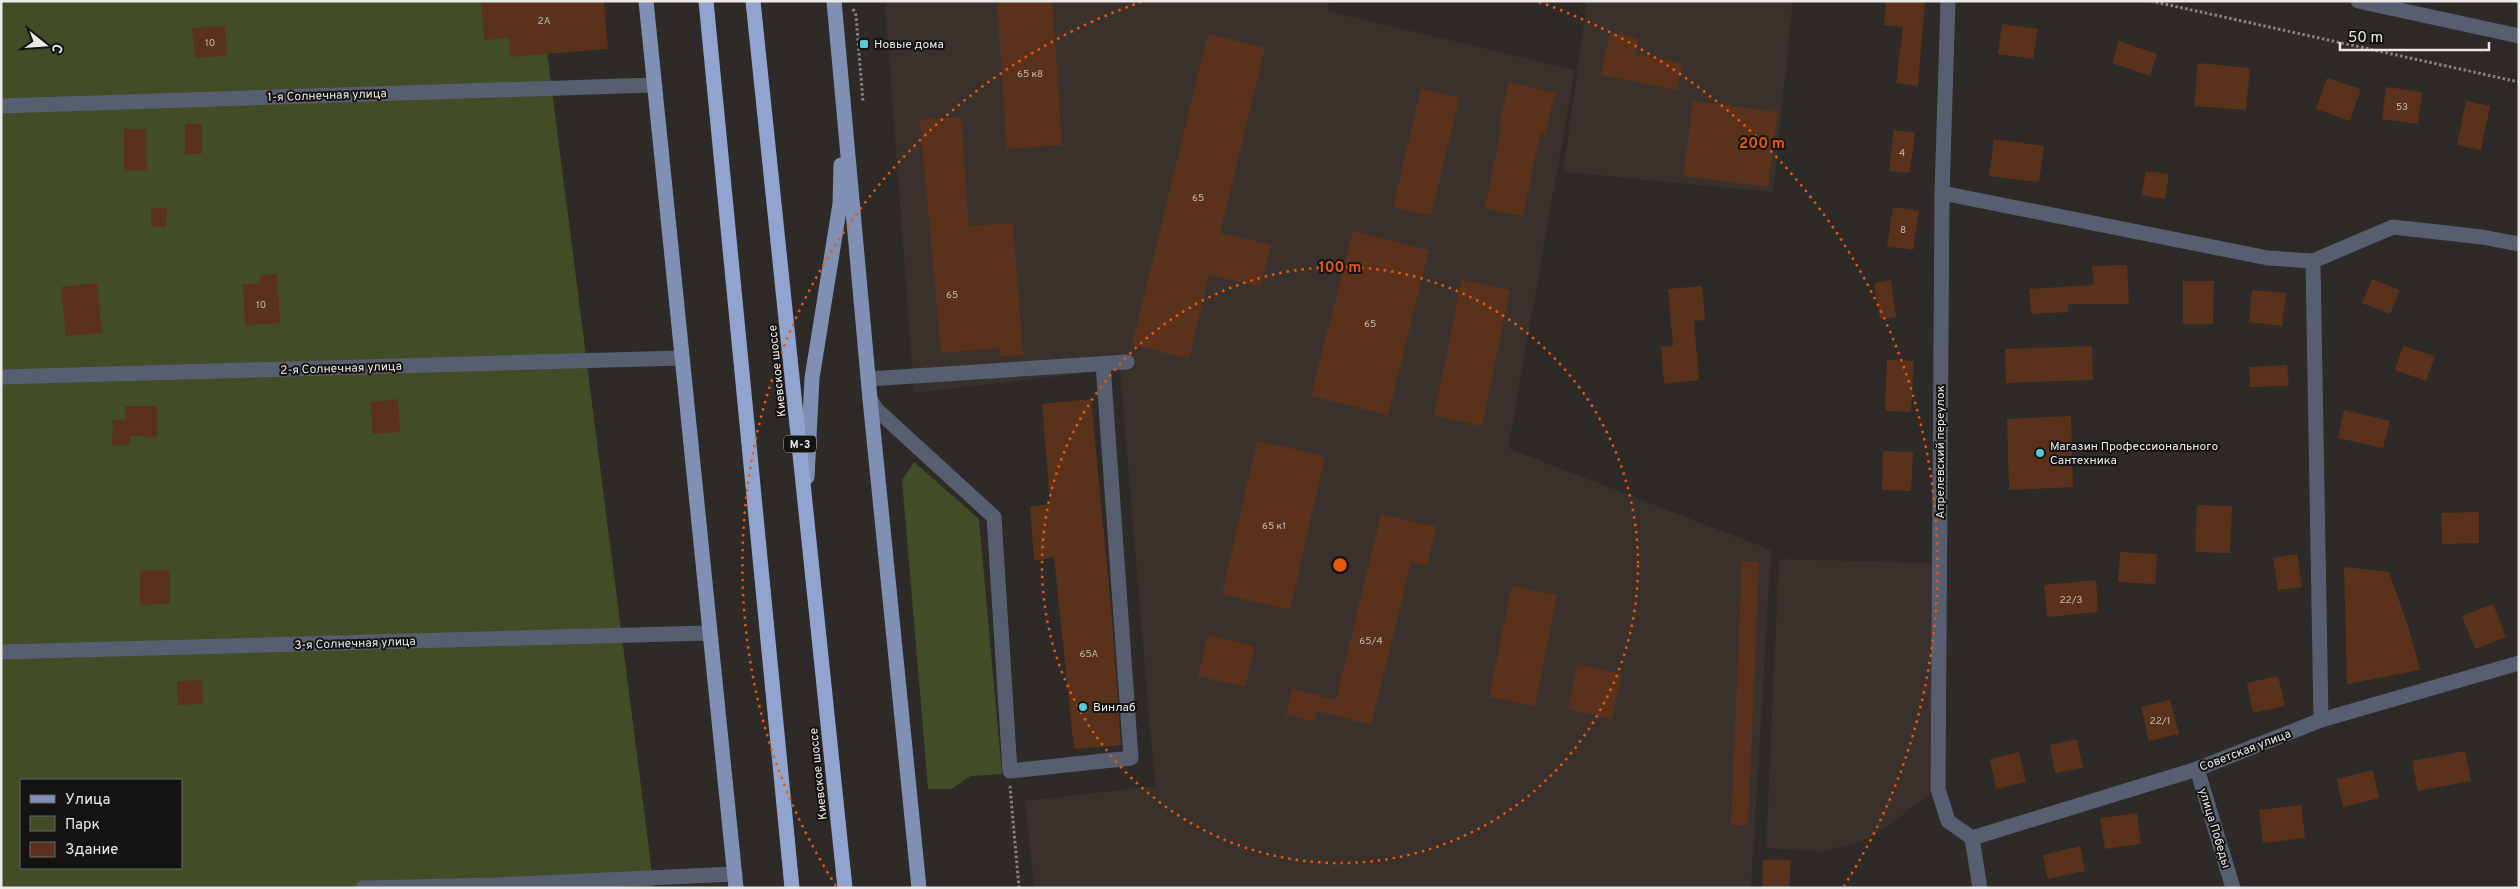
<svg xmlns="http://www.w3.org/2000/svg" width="2520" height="889" viewBox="0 0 2520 889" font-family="Overpass,sans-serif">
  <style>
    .built { fill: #3a312c }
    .green { fill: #424c27; fill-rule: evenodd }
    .building { fill: #5a321c }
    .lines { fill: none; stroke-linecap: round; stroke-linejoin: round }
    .path { stroke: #878583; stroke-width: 3; stroke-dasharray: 2.5 2.5; stroke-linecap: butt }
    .minor { stroke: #565e6f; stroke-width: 15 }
    .major { stroke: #8090b4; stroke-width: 15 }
    .highway { stroke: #91a4cf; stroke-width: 15 }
    .ring { fill: none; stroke: #e8590c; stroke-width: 2.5; stroke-dasharray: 2.5 5 }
    .poi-dot { fill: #53cbda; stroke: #141312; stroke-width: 2 }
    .labels { text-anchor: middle; stroke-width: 4; stroke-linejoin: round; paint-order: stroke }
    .number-label { font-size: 10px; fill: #c8bcb5 }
    .shield { fill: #141312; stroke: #abaaa8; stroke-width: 1 }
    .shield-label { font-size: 11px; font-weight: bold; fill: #eceae8 }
    .poi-label { font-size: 12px; fill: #eceae8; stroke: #141312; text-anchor: start }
    .street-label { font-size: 12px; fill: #eceae8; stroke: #141312 }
    .centre { fill: #e8590c; stroke: #141312; stroke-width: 2.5 }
    .ring-label { font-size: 15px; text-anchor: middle; font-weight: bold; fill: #e8590c; stroke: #141312; stroke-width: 4; stroke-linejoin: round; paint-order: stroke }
  </style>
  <rect width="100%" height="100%" fill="#2d2a28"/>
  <path class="built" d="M885,1H1329L1328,11L1575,70L1508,448L1771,550L1751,888H1034L1025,801L1155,786L1120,369L914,393Z
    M1587,1H1793L1773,192L1563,172Z
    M1779,559L1934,563L1929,796L1868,839L1824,852L1766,848Z"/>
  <path class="green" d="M1,1H512L546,43L654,888H1ZM21,780H181V868H21Z
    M914,462L979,519L1002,774L971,776L951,789H928L902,480Z"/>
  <path class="building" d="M481,1H604L608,49L510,57L509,38L484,40Z
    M997,1H1052L1062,145L1007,149Z
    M1886,1H1925L1918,86L1896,83L1903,27L1884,25Z
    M2002,24L2038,29L2033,59L1998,54Z
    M225,26L227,56L195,58L192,28Z
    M1610,32L1639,38L1636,54L1683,63L1677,90L1601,75Z
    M1208,34L1265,48L1220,233L1271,245L1261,287L1209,275L1189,359L1132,345Z
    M2119,41L2157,54L2150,76L2112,63Z
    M2198,63L2250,68L2246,110L2194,106Z
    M2327,78L2361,89L2350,121L2316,109Z
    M1509,82L1555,93L1545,135L1540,133L1523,216L1485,209L1502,124H1499Z
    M2386,87L2422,92L2418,124L2382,119Z
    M1421,89L1459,98L1431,216L1393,207Z
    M1693,101L1778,112L1768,187L1683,176Z
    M2466,101L2490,106L2481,150L2457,145Z
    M961,117L969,226L1013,223L1023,355L1000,356L999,348L941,353L920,120Z
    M185,124H202V154H185Z
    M124,129H146L147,170L124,171Z
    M1894,130L1915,133L1910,173L1889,171Z
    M1994,139L2044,146L2039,182L1989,176Z
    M2146,171L2169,174L2165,199L2141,195Z
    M1893,207L1919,211L1913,250L1887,246Z
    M151,208H167L166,227H151Z
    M1353,231L1429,250L1388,415L1311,396Z
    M2127,265L2129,304H2068V312L2031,314L2029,289L2094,285L2092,266Z
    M277,274L280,323L245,325L243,284H260V275Z
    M2372,279L2400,290L2390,314L2362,303Z
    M1462,280L1510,290L1482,426L1434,416Z
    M1891,280L1896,317L1880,319L1874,283Z
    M2183,281H2214L2213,324H2183Z
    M97,283L102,333L66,336L61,287Z
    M1702,286L1705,320L1694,321L1699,380L1664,384L1661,347L1673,346L1668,289Z
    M2252,290L2286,293L2282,326L2249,322Z
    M2092,346L2093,380L2006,383L2005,349Z
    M2403,346L2435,356L2426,381L2395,370Z
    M1887,360L1914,361L1911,412L1885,411Z
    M2287,365L2289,386L2250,387L2249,367Z
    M398,399L400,432L373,434L370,402Z
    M1091,399L1112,618L1121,745L1074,749L1054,557L1034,561L1030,507L1050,504L1042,404Z
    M125,406H157V437L130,436V445H112L113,420L125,421Z
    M2344,410L2390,421L2383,448L2338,438Z
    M2071,416L2073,487L2009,490L2007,419Z
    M1257,441L1325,456L1290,610L1222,594Z
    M1883,451L1913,452L1911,491L1882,490Z
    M2197,505L2232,506L2230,553L2195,552Z
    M2479,512V543L2442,544L2441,513Z
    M1381,514L1436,527L1427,566L1411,562L1371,725L1317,711L1314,721L1286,715L1292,689L1336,700Z
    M2120,552L2157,554L2155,584L2118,582Z
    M2297,554L2302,587L2278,590L2273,558Z
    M1742,561L1759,562L1748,825H1731Z
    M2344,567L2389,572L2409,629L2420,670L2347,684Z
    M170,570V604L140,605V571Z
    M2096,580L2098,612L2047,617L2044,585Z
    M1512,586L1557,595L1535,706L1489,697Z
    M2493,604L2506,637L2475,649L2462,616Z
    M1208,635L1255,646L1245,687L1198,676Z
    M1577,664L1622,674L1612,719L1568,709Z
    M2278,676L2285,706L2253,713L2247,683Z
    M202,680L203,704L178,705L177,681Z
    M2170,700L2179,734L2149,741L2141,707Z
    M2077,739L2083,768L2055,773L2050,745Z
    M2465,751L2471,781L2418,791L2412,761Z
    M2019,752L2026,782L1996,789L1990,759Z
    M2373,770L2379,798L2343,807L2337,779Z
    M2301,805L2305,838L2263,843L2259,810Z
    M2137,813L2141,844L2105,849L2100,818Z
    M2080,846L2085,871L2048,879L2043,855Z
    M1763,860H1791L1789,888H1762Z"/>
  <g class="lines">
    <path class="path" d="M2151,1L2519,82
      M853,9L856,15L863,102
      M1010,786L1019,888"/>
    <path class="minor" d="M1948,1L1942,193L1938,789L1948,821L1972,838L1980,888
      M2358,1L2519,36
      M1,106L653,85
      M1942,193L2268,258L2313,261L2393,227L2482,237L2519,244
      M2313,261L2321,720
      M1,377L681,358
      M868,379L1127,362
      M870,399L877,410L994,517L1010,771L1131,758L1103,364
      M1,652L708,633
      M2197,769L2233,888
      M1972,838L2197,769L2321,720L2519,663
      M363,888L497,885L735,874"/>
    <path class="major" d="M646,1L736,888
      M834,1L870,399L919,888
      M807,477L812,378L840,204L841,165"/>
    <path class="highway" d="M706,1L792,888
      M753,1L845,888"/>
  </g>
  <g class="ring">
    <circle cx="1340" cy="565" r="298"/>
    <path d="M836 886A597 597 0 0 1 1141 2M1539 2A597 597 0 0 1 1844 886"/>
  </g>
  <g class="poi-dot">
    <rect x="859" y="39" width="10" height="10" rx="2.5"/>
    <circle cx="2040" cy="453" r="5"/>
    <circle cx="1083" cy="707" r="5"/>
  </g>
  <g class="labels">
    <g class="number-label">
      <text x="544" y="24">2А</text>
      <text x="210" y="46">10</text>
      <text x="1030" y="77">65 к8</text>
      <text x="2402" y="110">53</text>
      <text x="1902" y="156">4</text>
      <text x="1198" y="201">65</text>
      <text x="1903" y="233">8</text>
      <text x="952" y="298">65</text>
      <text x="261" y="308">10</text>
      <text x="1370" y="327">65</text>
      <text x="1274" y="529">65 к1</text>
      <text x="2071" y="603">22/3</text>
      <text x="1371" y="644">65/4</text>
      <text x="1089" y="657">65А</text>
      <text x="2160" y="724">22/1</text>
    </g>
    <rect class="shield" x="784" y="435.5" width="32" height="17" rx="4"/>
    <g class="shield-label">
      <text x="800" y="448">М-3</text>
    </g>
    <g class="poi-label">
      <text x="874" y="48">Новые дома</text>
      <text x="2050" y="450">Магазин Профессионального<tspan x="2050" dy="14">Сантехника</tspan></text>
      <text x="1093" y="711">Винлаб</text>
    </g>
    <g class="street-label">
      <text transform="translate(327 95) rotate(-2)" y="4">1-я Солнечная улица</text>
      <text transform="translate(341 368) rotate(-2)" y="4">2-я Солнечная улица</text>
      <text transform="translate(777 371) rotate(-96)" y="4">Киевское шоссе</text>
      <text transform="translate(1940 452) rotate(-90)" y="4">Апрелевский переулок</text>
      <text transform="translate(355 643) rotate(-2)" y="4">3-я Солнечная улица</text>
      <text transform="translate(2245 750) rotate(-21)" y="4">Советская улица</text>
      <text transform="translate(818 774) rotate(-96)" y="4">Киевское шоссе</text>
      <text transform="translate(2215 828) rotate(73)" y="4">улица Победы</text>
    </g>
  </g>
  <circle cx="1340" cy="565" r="8" class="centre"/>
  <g class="ring-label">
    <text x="1762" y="148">200 m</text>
    <text x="1340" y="272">100 m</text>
  </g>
  <rect width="2520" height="889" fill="none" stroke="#eceae8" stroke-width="5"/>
  <rect x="20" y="779" width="162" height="90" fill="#141312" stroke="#6a6968"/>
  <rect x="30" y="795" width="25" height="8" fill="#8090b4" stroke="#6a6968"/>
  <text x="65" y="804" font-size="15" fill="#eceae8">Улица</text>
  <rect x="30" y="816" width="25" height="15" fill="#424c27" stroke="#6a6968"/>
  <text x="65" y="829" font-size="15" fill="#eceae8">Парк</text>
  <rect x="30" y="842" width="25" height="15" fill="#5a321c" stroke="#6a6968"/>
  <text x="65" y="854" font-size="15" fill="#eceae8">Здание</text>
  <g transform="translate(45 45) rotate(107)" stroke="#141312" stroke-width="4" paint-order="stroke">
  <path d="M0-4L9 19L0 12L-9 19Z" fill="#eceae8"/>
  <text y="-8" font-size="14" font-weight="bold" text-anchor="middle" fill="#eceae8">С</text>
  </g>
  <path d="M2340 42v8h149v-8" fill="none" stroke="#eceae8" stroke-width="2.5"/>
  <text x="2348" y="42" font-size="15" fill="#eceae8" stroke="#141312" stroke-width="4" paint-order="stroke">50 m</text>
</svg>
